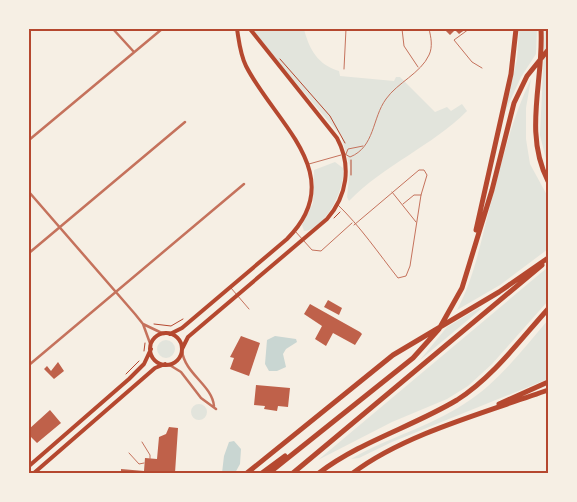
<svg xmlns="http://www.w3.org/2000/svg" width="577" height="502" viewBox="0 0 577 502" font-family="Lato,sans-serif">
  <style>
    .green { fill: #e2e4dc }
    .water { fill: #c9d6d2 }
    .building { fill: #bf614a }
    .lines { fill: none; stroke-linecap: round; stroke-linejoin: round }
    .path { stroke: #b5482f; stroke-width: 1 }
    .service { stroke: #c5725c; stroke-width: 1 }
    .minor { stroke: #c5725c; stroke-width: 2.5 }
    .secondary { stroke: #b5482f; stroke-width: 4 }
    .motorway { stroke: #b5482f; stroke-width: 5 }
    .neatline { fill: none; stroke: #b5482f; stroke-width: 2 }
  </style>
  <rect width="100%" height="100%" fill="#f6efe4"/>
  <path class="green" d="M253,29H304C309,49 318,65 339,71L340,76L394,81L396,77H400L435,112L447,107L451,111L462,104L467,111C432,146 384,165 349,201L347,197L350,167L341,136L257,37Z
    M519,29H537L536,54L521,77L504,114L517,59Z
    M545,29H548V168L540,135Z
    M531,79L526,108V139L530,164L548,197V249L500,285L457,310C471,284 478,255 485,226C498,177 509,124 531,79Z
    M335,162L343,168C346,187 326,229 304,231L302,225L313,203L314,170Z
    M548,267V301L492,364L468,386L447,399L392,422L318,460Z
    M479,308L481,309L420,360L447,327Z
    M548,320V379L392,442L359,458L351,459C387,438 429,427 464,404C498,383 522,350 548,320Z
    M157 349a9 9 0 1 1 18 0a9 9 0 1 1-18 0Z
    M191 412a8 8 0 1 1 16 0a8 8 0 1 1-16 0Z"/>
  <path class="water" d="M275,336L296,339L297,342L286,349L283,354L286,367L277,371H269L265,364L267,340Z
    M234,441L241,449L240,464L235,473H222L224,456L229,442Z"/>
  <path class="building" d="M444,29H466L459,34L455,30L450,35Z
    M328,300L342,308L339,315L324,307Z
    M310,304L360,332L362,334L355,345L333,333L326,346L315,339L322,326L304,314Z
    M241,336L260,343L249,376L230,369L234,358L230,357Z
    M58,362L64,371L54,379L44,369L47,366L51,371Z
    M256,385L290,388L288,407L278,406L277,411L264,409L265,406L254,405Z
    M50,410L61,423L37,443L29,435V429Z
    M169,427L178,428L175,473H121V469L144,471L145,458L157,459L159,437L166,434Z"/>
  <g class="lines">
    <path class="path" d="M280,59L330,116L345,143
      M351,175V160
      M334,218L340,212
      M154,324L171,326L183,319
      M144,351L145,343
      M126,374L139,361"/>
    <path class="service" d="M402,29L404,46L418,67
      M469,29L454,40L472,62L482,68
      M344,69L346,29
      M345,154L350,157C375,147 372,118 386,99C397,83 421,73 429,55C433,47 431,37 429,29
      M346,154L348,149L363,146
      M309,164L341,155
      M392,192L416,222
      M403,204L414,195H421
      M338,205C360,226 379,254 398,278L406,276L410,266L421,195L427,175L424,170H419L354,225
      M295,231L312,250L321,251L352,223
      M231,288L249,309
      M142,442L150,455V459
      M129,453L139,464L144,463"/>
    <path class="minor" d="M113,29L134,52
      M29,30L30,29
      M29,140L162,29
      M29,192L135,314L143,324L151,346
      M29,253L185,122
      M143,324L164,334
      M182,351C185,374 212,385 214,406
      M168,364L181,372L201,398L216,409
      M29,365L244,184"/>
    <path class="secondary" d="M150 349a16 16 0 1 1 32 0a16 16 0 1 1-32 0Z
      M170,334L182,328L287,239C351,175 274,122 246,66C240,54 239,41 237,29
      M182,349L188,337L327,219C347,196 352,166 337,138L250,29
      M29,466L129,379L144,364L151,349
      M34,473L155,368L165,364"/>
    <path class="motorway" d="M541,29C544,80 523,132 548,181
      M476,230L511,74L516,29
      M499,404L548,382
      M247,473L393,355L499,292L548,258
      M262,473L285,456
      M269,473L413,358L439,329L462,288L492,190L514,103L527,76L548,50
      M293,473L542,265
      M319,473C361,441 412,427 457,400C493,377 520,340 548,309
      M353,473C404,434 487,412 548,390"/>
  </g>
  <rect width="577" height="502" fill="none" stroke="#f6efe4" stroke-width="60"/>
  <rect x="30" y="30" width="517" height="442" class="neatline"/>
</svg>
